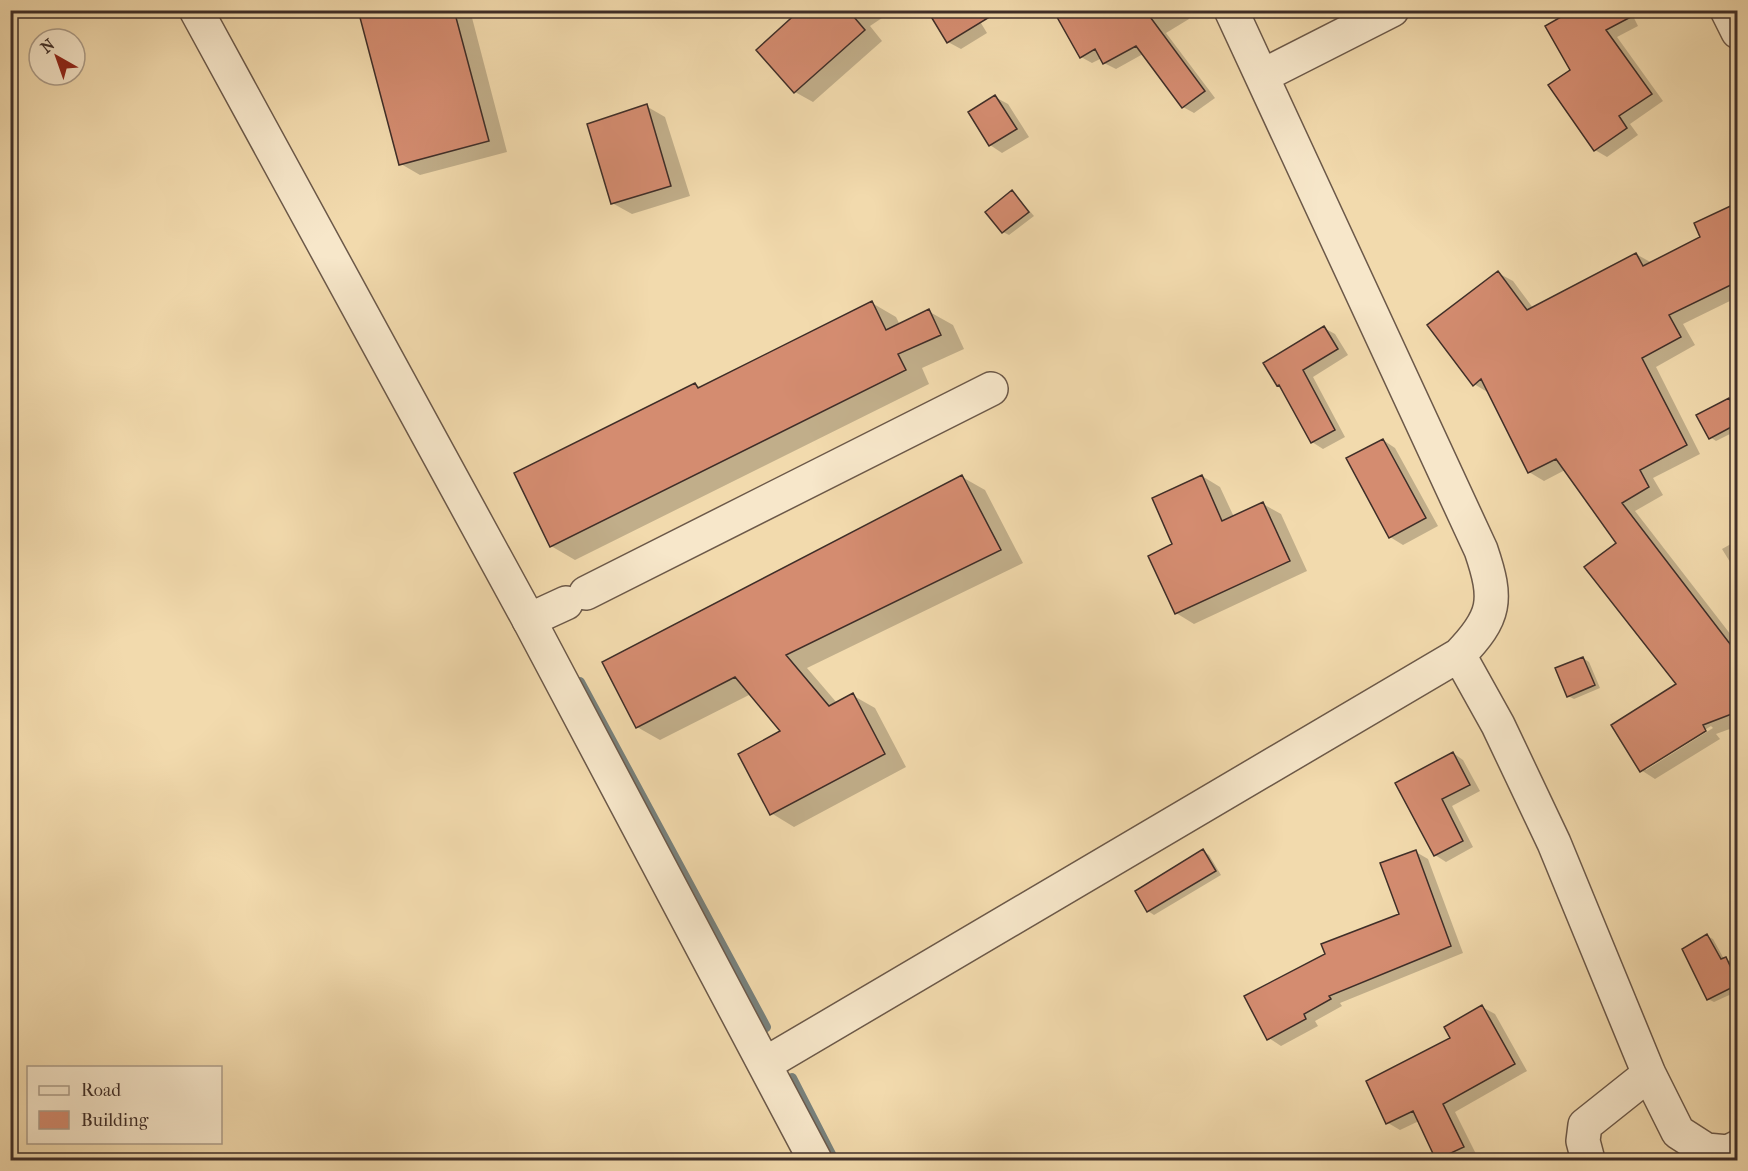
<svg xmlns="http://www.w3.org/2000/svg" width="1748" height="1171" viewBox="0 0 1748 1171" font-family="'IM FELL French Canon',serif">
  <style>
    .shadow { fill: #0003; fill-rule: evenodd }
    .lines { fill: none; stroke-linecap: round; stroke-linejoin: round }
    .stream { stroke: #78817c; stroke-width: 10 }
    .building { fill: #d48c70; stroke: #3f2e28; stroke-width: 1.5 }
    .minor-casing { stroke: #6c5949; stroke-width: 36 }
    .tertiary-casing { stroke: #6c5949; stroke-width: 36 }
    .minor { stroke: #f7e7ca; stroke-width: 33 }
    .tertiary { stroke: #f7e7ca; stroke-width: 33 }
  </style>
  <rect width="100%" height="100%" fill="#f2daad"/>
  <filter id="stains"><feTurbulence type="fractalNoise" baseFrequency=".00333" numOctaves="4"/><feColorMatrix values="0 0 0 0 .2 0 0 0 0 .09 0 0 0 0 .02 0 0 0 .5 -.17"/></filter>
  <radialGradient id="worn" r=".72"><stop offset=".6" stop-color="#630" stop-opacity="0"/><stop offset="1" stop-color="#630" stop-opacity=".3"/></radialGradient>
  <path class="shadow" d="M360,10H470L507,152L420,175L401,164Z
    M803,10H894L870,26L882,41L813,102L795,92Z
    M973,10L987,33L961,49L948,42Z
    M1055,10H1184L1189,19L1166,33L1215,98L1194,113L1183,107L1143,54L1116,69L1104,63L1102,58L1092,63L1081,57Z
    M1576,10H1630L1638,26L1617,37L1663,101L1630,124L1638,135L1607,157L1595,150L1572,70Z
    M995,97L1008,104L1029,137L1002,153L990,145Z
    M646,106L665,117L690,196L632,214L612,203Z
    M1013,192L1034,216L1009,235L1003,232Z
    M1738,204V301L1734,299L1683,324L1695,345L1656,367L1700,454L1653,478L1663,495L1635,511L1738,644V726L1716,734L1720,739L1655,779L1641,770L1679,685L1618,544L1565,470L1544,481L1529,472L1489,393L1474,384L1498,273L1513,281L1533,308L1636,254L1652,263L1702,237L1696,224ZM1711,726L1713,728L1646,770V766Z
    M872,303L896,317L900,325L928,311L953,325L964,349L922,368L929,384L575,560L551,546L695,384L701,388Z
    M1324,328L1335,334L1348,355L1313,377L1345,437L1323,449L1312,442L1282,388L1278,385Z
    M1729,400L1738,408V430L1716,441L1710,437Z
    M1383,440L1395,448L1438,526L1403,545L1390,537Z
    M1202,476L1220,487L1234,517L1263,504L1281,514L1307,571L1194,624L1176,613L1174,545Z
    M962,477L985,490L1023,563L807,668L837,703L852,695L875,708L906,767L794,827L771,813L783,732L751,694L660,740L637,727Z
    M1738,540V575L1722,549Z
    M1583,658L1589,662L1600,688L1574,699L1568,696Z
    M1453,753L1463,760L1480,791L1452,806L1473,847L1446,862L1435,855L1397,783Z
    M1203,851L1209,855L1221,875L1154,915L1148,911Z
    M1416,852L1428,859L1463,953L1340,1003L1342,1006L1315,1021L1318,1026L1281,1046L1269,1038L1401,915Z
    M1707,936L1713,939L1724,959L1732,962L1738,974V991L1714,1002L1708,999Z
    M1482,1007L1495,1014L1527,1071L1455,1112L1476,1154L1463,1160H1440L1419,1121L1400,1130L1388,1123L1452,1039Z"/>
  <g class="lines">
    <path class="stream" d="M580,682L766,1027
      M792,1078L834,1160"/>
  </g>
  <path class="building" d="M358,10H454L489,141L399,165Z
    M800,10H848L865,30L794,93L756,50Z
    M927,10H1001L947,43Z
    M1053,10H1145L1205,91L1182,108L1136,46L1103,64L1095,49L1080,58Z
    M1573,10H1644L1606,30L1652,94L1619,116L1627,128L1594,151L1548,85L1570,70L1545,26Z
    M995,95L1017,129L989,146L968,112Z
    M647,104L671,186L611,204L587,124Z
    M1012,190L1029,212L1002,233L985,212Z
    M1737,203V282L1669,315L1681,337L1642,358L1687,445L1640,470L1649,487L1622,503L1737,653V712L1703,725L1706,731L1640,772L1611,725L1676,684L1584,567L1616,543L1556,459L1528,473L1481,379L1473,386L1427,325L1498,271L1527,310L1636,253L1643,266L1700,237L1694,223Z
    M872,301L886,330L929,309L941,335L898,354L906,370L550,547L514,473L695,383L698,388Z
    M1324,326L1338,349L1303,370L1335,430L1311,443L1279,385L1277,386L1263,363Z
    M1729,398L1737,414V424L1709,439L1696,415Z
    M1383,439L1426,518L1389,538L1346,458Z
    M962,475L1001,550L786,655L829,706L853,693L885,754L770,815L738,754L780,731L735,677L636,728L602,662Z
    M1202,475L1222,521L1263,502L1290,561L1175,614L1148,556L1172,544L1152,498Z
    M1583,657L1595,685L1567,697L1555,668Z
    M1453,752L1470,785L1442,799L1463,841L1434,856L1395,783Z
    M1203,849L1216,871L1147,912L1135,891Z
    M1416,850L1451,946L1329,996L1331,999L1304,1014L1306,1019L1267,1040L1244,996L1325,954L1321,944L1399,914L1380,863Z
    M1707,934L1721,959L1726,957L1737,981V985L1707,1000L1682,949Z
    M1482,1005L1515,1064L1443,1104L1464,1147L1436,1160L1413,1111L1386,1124L1366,1081L1450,1038L1444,1027Z"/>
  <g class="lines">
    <g class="minor-casing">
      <path id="minor" d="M1727,10L1738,32
        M1262,76L1392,10
        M586,593L991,389
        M529,620L566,603
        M1459,655L1498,725L1554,843L1649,1074L1678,1132L1706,1150L1728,1152L1738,1147
        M765,1064L1459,655C1496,617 1498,600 1481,550L1231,10
        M1588,1160L1583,1141L1585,1125L1649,1074"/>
    </g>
    <g class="tertiary-casing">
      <path id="tertiary" d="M196,10L529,620L815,1160"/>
    </g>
    <use href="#minor" class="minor"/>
    <use href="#tertiary" class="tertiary"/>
  </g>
  <rect width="1748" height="1171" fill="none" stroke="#f2daad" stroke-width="36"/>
  <rect x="12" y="12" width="1724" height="1147" fill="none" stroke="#3f2e28" stroke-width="3"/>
  <rect x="18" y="18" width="1712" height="1135" fill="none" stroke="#3f2e28" stroke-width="1.5"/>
  <rect x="27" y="1066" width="195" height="78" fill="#f7e7ca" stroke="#ad9d89" stroke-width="1.5"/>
  <rect x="39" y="1086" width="30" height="9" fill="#f7e7ca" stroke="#ad9d89" stroke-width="1.5"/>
  <text x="81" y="1096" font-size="18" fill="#3f2e28">Road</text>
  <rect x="39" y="1111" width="30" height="18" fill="#d48c70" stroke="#ad9d89" stroke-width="1.5"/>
  <text x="81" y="1126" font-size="18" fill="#3f2e28">Building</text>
  <g transform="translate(57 57) rotate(320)"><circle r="28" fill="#f7e7ca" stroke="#ad9d89" stroke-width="1.5"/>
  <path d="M0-4.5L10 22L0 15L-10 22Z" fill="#8f2418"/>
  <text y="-9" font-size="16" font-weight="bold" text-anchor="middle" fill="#3f2e28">N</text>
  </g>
  <rect width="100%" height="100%" filter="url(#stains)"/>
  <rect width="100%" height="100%" fill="url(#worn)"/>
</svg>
